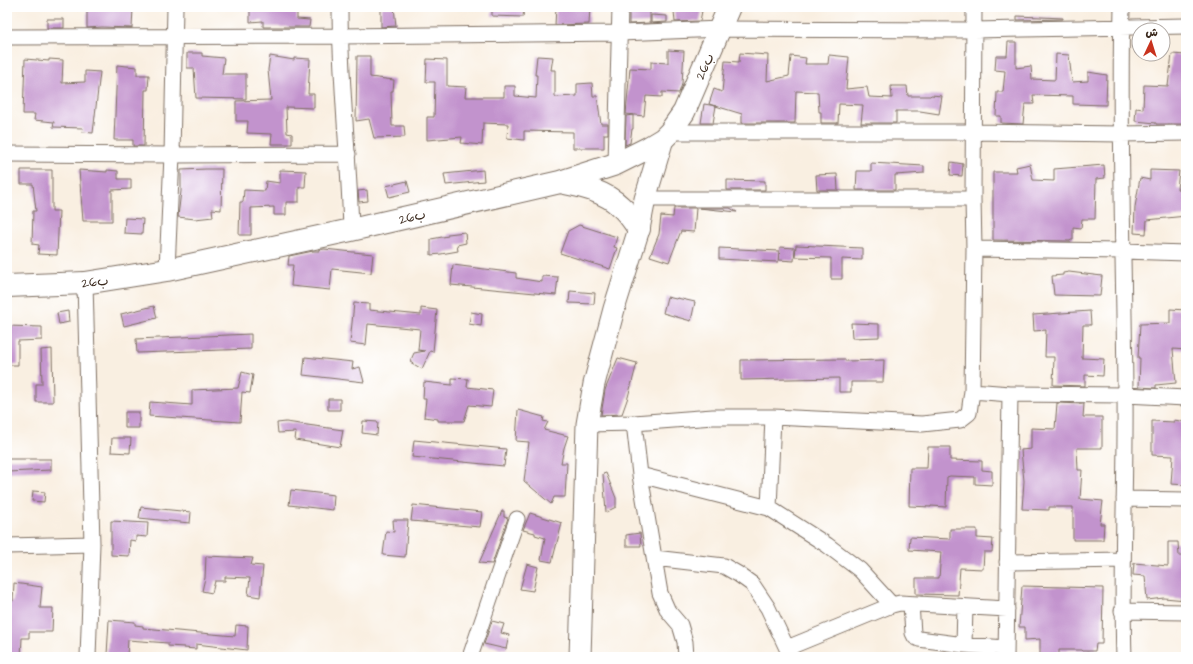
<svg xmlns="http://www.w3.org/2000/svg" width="1193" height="664" viewBox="0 0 1193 664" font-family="'Architects Daughter','Playpen Sans Arabic',sans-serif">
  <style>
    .building { fill: #c293cd }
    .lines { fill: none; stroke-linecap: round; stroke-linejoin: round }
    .street-casing { stroke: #7e6f62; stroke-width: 17 }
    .secondary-casing { stroke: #7e6f62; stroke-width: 23 }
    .highway-casing { stroke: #7e6f62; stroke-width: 24 }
    .street { stroke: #fff; stroke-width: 15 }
    .secondary { stroke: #fff; stroke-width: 21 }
    .highway { stroke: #fff; stroke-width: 22 }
    .labels { text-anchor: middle; stroke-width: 3; stroke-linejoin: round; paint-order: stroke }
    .street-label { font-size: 13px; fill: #3b2a1e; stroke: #fff }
  </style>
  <rect width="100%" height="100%" fill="#fff"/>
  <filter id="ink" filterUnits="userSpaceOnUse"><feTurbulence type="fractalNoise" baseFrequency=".025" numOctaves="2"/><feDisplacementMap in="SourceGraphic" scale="8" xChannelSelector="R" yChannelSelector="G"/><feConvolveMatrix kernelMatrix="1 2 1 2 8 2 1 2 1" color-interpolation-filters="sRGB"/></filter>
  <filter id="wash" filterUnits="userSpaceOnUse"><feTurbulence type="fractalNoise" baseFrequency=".012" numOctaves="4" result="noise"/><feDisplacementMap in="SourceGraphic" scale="16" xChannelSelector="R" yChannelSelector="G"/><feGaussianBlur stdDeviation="0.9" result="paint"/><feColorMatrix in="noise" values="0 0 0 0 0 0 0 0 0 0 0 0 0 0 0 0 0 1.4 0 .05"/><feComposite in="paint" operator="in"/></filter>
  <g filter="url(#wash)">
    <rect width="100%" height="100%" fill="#f9efe1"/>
    <g id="blocks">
      <path class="building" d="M87,7L133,8L132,28L102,27L87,28Z
        M250,7H297V19L310,20L309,27H263V21L250,22Z
        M381,7H394L396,26L381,27Z
        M492,7H524L523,17L492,16Z
        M556,7H590L589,24L555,25Z
        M650,7V23L629,24V9Z
        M684,7H701L700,11H702L700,21L675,22L674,11L684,10Z
        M651,15L667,16V22L651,23Z
        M1017,16L1063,18V19L1017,20Z
        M47,19H64V28H47Z
        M1008,42H1016V68L1031,66L1032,79L1055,80L1056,54L1069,55L1072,82L1088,81V72L1107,75L1106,105L1073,104V96L1033,95L1034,104H1025L1023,124L1001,123V116H996L997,92H1003L1005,71L995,70L996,56H1007Z
        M668,50L684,51L682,84L679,93L662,92V97L646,96L644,116L626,114L630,68L651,69V62L668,63Z
        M187,53H202V56L224,58L222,74H246V99L196,98L194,68H187Z
        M740,53L768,55L767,81L789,76L791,56L806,58L805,64H828L829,55L849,57L846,89L867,87L869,97L892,98L891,86H907L908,96H930L931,95L942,96L939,114L920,111H896V123H861L863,105L839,104L838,123H821V112H819L818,92L796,91L795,123H742V114L709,104L714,89L722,92L725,61L739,62Z
        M1172,54L1186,55V124H1156V123L1135,121L1136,108L1143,109L1144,85L1168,86Z
        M270,56L294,60V58L310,59L308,94H314V108L286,107L287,133L292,134V144H271L272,134L247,133L248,121H236V101L271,100L268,70Z
        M357,56H370V77L394,80L393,91H391L392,126H404L405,137L374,138L369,119L356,121Z
        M537,56L553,57L551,70H555V97L577,96V84L592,83L593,96H597L601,124H608V134H604V148H573V132L524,131V140L507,138L508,124L483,123L482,145L461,143L462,137L427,140V117H434L435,82H426L427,59L447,60V86L466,87L465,97H504V86H515V96L536,98L537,75H535Z
        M25,59L49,61V59L63,60L62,83L85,82V71L100,72L93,133L82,132L83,128L53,127L54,122L34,120L35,114H23Z
        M117,65L137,67V75H149L148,90H145L144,146H133V140H114Z
        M704,104L716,106L713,123H701Z
        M633,115V129H632L630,143L625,145L626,116Z
        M951,162L963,164L962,176L950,175Z
        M871,163L924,166V173L895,175V190H856L857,171H871Z
        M1030,164L1033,180L1054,181V169L1104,165L1105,178L1096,179L1095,219H1082L1081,228L1073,227V240H1071L1070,241L993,240V172H1017L1016,167Z
        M206,169H222L221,210L212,209L213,217L195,219L178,217L181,191V170Z
        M21,170H52V211H59L57,255L38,254L39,245L32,244L33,211H36L33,184H21Z
        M79,170L107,172V170L118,171V179H131V189L112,190V221H83Z
        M280,170L306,171L305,187H299V202H286V215H274V207L251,208V235H239L240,202H243L244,190L265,191L266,181L280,183Z
        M483,170L484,181L446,185L444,174Z
        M1150,170L1179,171L1177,189L1186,190V216L1147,220L1146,234L1134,233L1135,207L1140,178L1150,180Z
        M837,174L838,190H817L816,175Z
        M727,180L765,181V190H727Z
        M407,181L410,192L389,197L386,186Z
        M367,190L368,201L359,202L358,191Z
        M674,208H696L694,232L681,231L669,262L650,256L659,234L661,216L673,217Z
        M699,208H730L737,212Z
        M125,218L143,219L142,234L124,233Z
        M579,225L617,237L614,247L617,248L610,269L560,253L568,231Z
        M465,232L466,243L457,245L458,251L441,254L431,255V239L448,236V234Z
        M796,245L862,248V260L842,259V279H831V258L795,257Z
        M780,247L795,248L794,261L779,260Z
        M719,248L779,251L778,262L719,259Z
        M324,249L373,254L371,273L332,269L330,290L291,286L293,265H288L289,256L313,251H319V250Z
        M453,265L516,273V278L542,282V276L558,277L556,295L451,285Z
        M1069,272L1102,276L1100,296L1054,295L1052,276L1063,275V273Z
        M570,291L595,293L594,304L569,303Z
        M667,297L676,299L677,298L695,302L691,321L663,313Z
        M354,303L369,304V310L421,315V308L437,310L433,352L430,351L422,369L410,362L414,353L425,351L418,350L420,329L368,324L366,345L350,343Z
        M154,306L157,318L124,326L121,314Z
        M1170,309L1186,310V350L1173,349L1176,383L1156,385V388L1139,387L1140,358H1138L1140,324L1170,323Z
        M68,311L69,322L59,324L57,313Z
        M1090,311L1091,325H1083L1082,358L1104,359L1103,376L1085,375V386L1053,385L1054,357H1045L1046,330L1034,331L1033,315Z
        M471,312L482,314L481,326L469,324Z
        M851,323L879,324V337L852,338Z
        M7,326L42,327V340L18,341V365H7Z
        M251,334V349L137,353L136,339Z
        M52,349L53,402H36V384H42L41,350Z
        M305,357L353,362L352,369L360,367L364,382L303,375Z
        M618,358L637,363L628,397L622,414L601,415L605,390Z
        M845,359V361L884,360L883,382H851V392H839V378L741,380V360Z
        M242,372L253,375L250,393L242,392L240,422L149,416L150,402L192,405V390L238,388Z
        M452,378L468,379L467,387L493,390L491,407L469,405L464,421H438V419L424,417L426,399H423L424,382L452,385Z
        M328,399H340V410H328Z
        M1057,403L1084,404L1083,417H1102V448H1077L1078,470H1082L1080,499L1103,501L1100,524H1104L1103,540H1073V507H1049V510L1022,509L1024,481L1021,450L1031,449V428L1055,429Z
        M518,410L544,417L543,421L548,422L544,430L568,436L564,448L561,463H567L565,497H554L551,504L524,481L529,442L516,441Z
        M125,412H139V428H125Z
        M1174,420L1186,422V485L1171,484L1173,456L1152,455V421L1174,422Z
        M363,421L378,422L377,435L362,433Z
        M286,422L343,430L340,447L295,440L296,432L278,433L277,423Z
        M112,438H131L130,453L111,452Z
        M414,440L506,449L504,466L412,457Z
        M928,447H950V460L982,461V470L992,471V485L975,484V477L950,476L947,477L946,507L931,506V507L909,506L910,468H927Z
        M7,459H51V470L7,472Z
        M606,473L616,498V507L606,512L603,474Z
        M291,490L334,495L333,510L289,505Z
        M33,491L45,492L44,502L32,501Z
        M413,505L482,512L480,527L411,521Z
        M141,507L191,512L190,523L139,518Z
        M502,511H504V517L508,518L492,564L479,563Z
        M530,513L562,523L552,562L541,560L545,538L535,535V533L523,530Z
        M393,520H408L405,557L383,555L386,531L394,532Z
        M111,521L148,523L147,537L136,536V541L130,540L129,556L111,555Z
        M950,529H977V538L993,539L992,552H984L983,569L960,568L958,595L916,594V578H939L941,552L909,550L910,537L950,539Z
        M640,533L641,546H626V535Z
        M1168,542H1178L1179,556H1186V600L1164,598L1147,600L1145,576L1133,575L1134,563L1168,566Z
        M206,556L253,558L251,565L263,566L260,597L248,595L250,578L225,577V581H215L212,593L202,591L205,578Z
        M527,564L538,567L533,591L520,589Z
        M14,583L42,587L40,608H53L52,632H29V638H22L21,657H7V602L13,601Z
        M1022,586L1103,588L1102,644H1096L1095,651H1083L1082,650H1059V657H1040V639L1025,640V627H1019Z
        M109,620L135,622V625L143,626V628L235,636L236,625L248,626L247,650L196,644V649L184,648V647L168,646V643L128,640L127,656L107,655Z
        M492,621L504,624L501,633L509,635L506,649L484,644Z"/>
    </g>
  </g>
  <g filter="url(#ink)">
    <use href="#blocks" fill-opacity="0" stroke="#7e6f62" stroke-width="1"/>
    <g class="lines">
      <g class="street-casing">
        <path id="street" d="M340,7C340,81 349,156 351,230
          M1122,7C1119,135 1124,264 1125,392C1126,481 1121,569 1124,657
          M7,37L340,36L620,33L721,29L974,30L1186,26
          M670,132H974L1121,134L1186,133
          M7,154L172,155L348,154
          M616,164L620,7
          M645,199H973
          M974,249L1123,251L1186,253
          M167,270L172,155L175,7
          M85,283L92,544L88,657
          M972,391L1010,394L1125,395L1186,398
          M634,423L640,475L660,593L668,611L680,625L685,642L686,657
          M587,424L634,423L713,417H773L922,424L960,420L969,413L972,391L974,249L973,199L974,7
          M640,475L769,508L827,545L860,570L892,605
          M1124,499L1186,500
          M769,508L773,417
          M7,546L92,544
          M654,558L724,566L738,574L752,584L768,608L791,657
          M1007,562L1123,560
          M911,604L913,633L915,637L919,639L964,645L1006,648
          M1122,611L1186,612
          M964,645L965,607
          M787,648L892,605L900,603L1007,609
          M470,657L517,519
          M1006,657L1010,394"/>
      </g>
      <g class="secondary-casing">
        <path id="secondary" d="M580,657L587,424L594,384L614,309L639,229L645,199L663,139"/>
      </g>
      <g class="highway-casing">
        <path id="highway" d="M560,182C581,186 605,191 621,207C628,213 633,221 639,229
          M7,286L85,283L167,270L351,230L560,182L616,164L648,148L663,139L670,132L684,112L729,7"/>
      </g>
      <use href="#street" class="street"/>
      <use href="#secondary" class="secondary"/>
      <use href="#highway" class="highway"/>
    </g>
  </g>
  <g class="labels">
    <g class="street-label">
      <text transform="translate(704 66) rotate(-66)" y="5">26ب</text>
      <text transform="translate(412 216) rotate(-13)" y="5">26ب</text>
      <text transform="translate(95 281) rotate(-6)" y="5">26ب</text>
    </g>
  </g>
  <rect width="1193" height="664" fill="none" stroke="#fff" stroke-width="24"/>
  <g transform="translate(1151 42) rotate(4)"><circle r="19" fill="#ffffff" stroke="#b1aaa5"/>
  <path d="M0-3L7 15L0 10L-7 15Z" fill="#c8321e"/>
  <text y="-6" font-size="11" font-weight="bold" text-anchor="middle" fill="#3b2a1e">ش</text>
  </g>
</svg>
